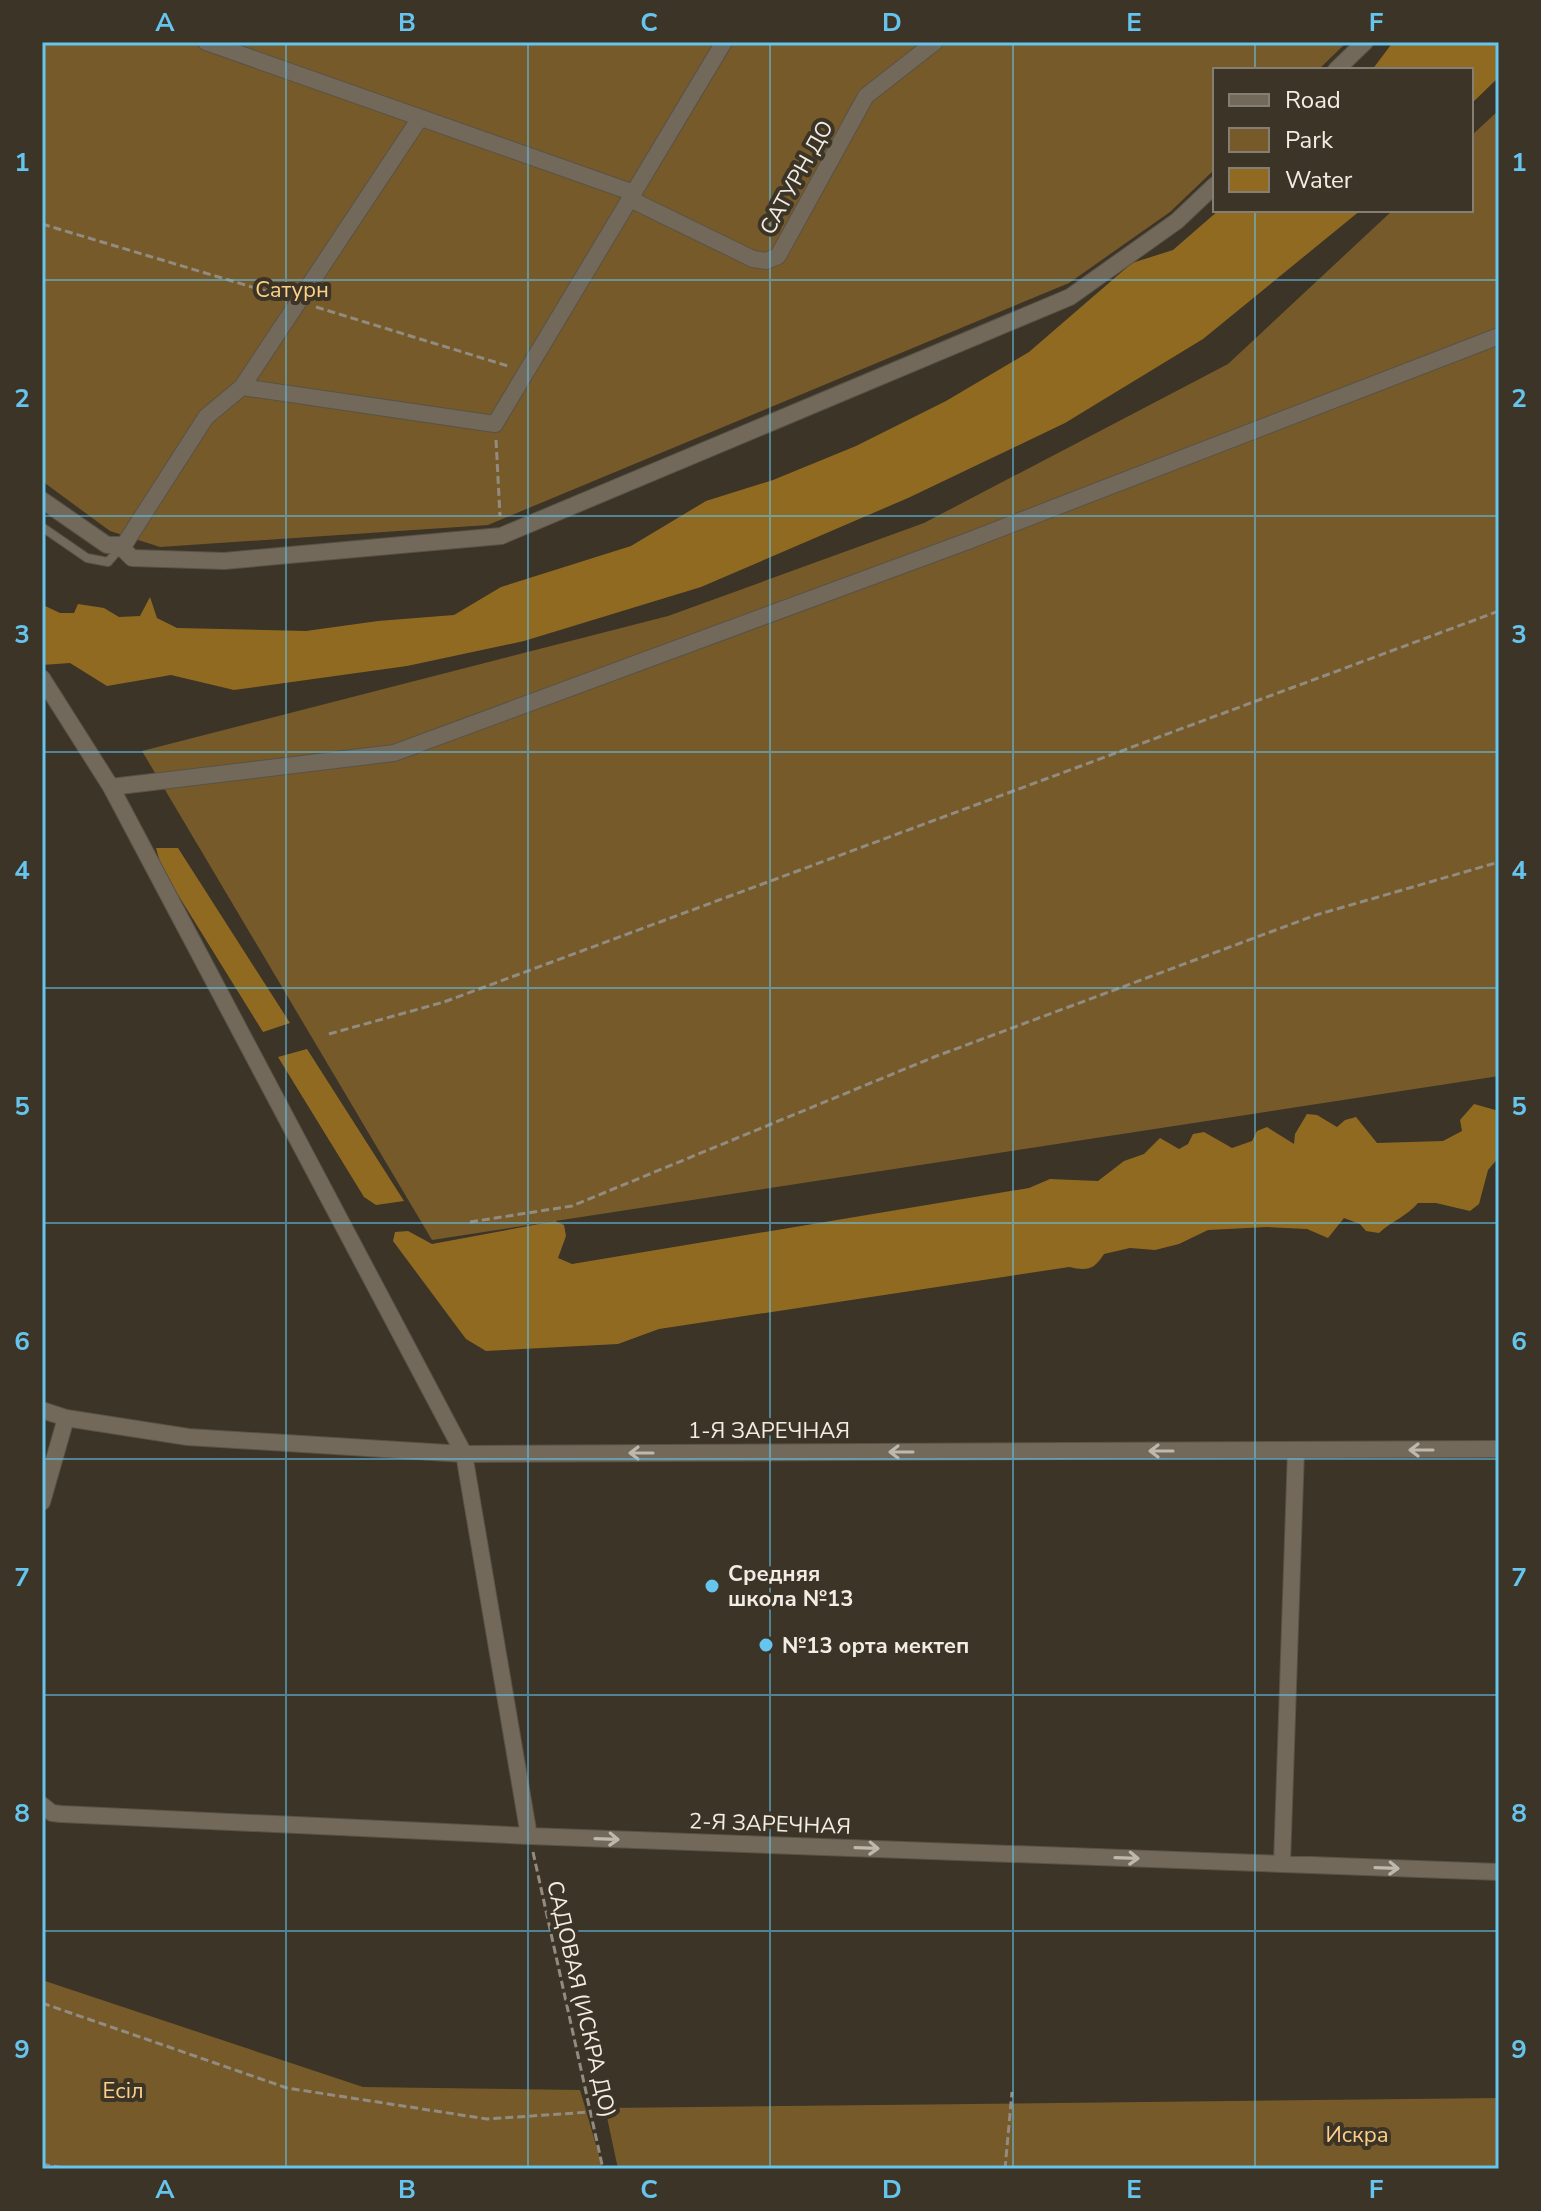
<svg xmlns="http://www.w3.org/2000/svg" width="1541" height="2211" viewBox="0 0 1541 2211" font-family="'Nunito Sans',sans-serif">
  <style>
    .green { fill: #765a2a }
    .water { fill: #916a22 }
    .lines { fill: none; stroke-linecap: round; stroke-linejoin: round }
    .lane-casing { stroke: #595246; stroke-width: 10 }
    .street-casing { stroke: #595246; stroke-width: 18 }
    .path { stroke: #928b80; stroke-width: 3; stroke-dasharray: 8 4; stroke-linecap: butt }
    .lane { stroke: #72695a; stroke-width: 8 }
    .street { stroke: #72695a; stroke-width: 16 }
    .oneway { stroke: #bfb8ad }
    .grid { fill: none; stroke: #65c5ee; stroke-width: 2; stroke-opacity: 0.55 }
    .poi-dot { fill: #65c5ee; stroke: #3c3426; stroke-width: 3 }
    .labels { text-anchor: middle; stroke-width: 8; stroke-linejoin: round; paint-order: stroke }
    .street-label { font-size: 22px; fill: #f2ede4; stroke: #3c3426 }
    .park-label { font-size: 22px; fill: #fed189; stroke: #3c3426 }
    .poi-label { font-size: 22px; font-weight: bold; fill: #f2ede4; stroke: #3c3426; text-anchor: start }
    .neatline { fill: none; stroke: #65c5ee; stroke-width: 3 }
    .grid-label { font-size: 26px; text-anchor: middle; font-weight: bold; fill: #65c5ee }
  </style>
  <rect width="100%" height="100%" fill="#3c3426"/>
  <path class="green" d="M42,42H1347L1318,70H1215V169L1170,212L1069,283L488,525L160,547L110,531L42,481Z
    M1499,110V1076L432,1240L142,751L668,616L924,523L1228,364L1393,210H1471V136Z
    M42,1980L363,2087L580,2090L603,2169H42Z
    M1499,2098V2169H618L605,2108Z"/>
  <path class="water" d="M1393,42H1499V77L1471,104V70H1372Z
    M1219,210H1361L1203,339L1065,423L908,498L701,587L524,641L407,666L234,690L171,675L107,686L70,663L42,665L43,605L60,613H74L78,604L104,608L119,617L140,616L150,597L157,618L177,628L306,631L378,621L454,615L501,587L631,546L706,501L773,480L856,446L946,401L1029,352L1132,263L1173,250Z
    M156,848H178L290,1023L263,1032L162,869Z
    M307,1049L404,1201L376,1205L364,1197L278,1057Z
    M1474,1104L1499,1111V1157L1488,1170L1479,1204L1470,1211L1436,1203H1418C1407,1216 1392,1221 1379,1233L1366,1231L1360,1224L1344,1218L1328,1238L1307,1229L1267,1227L1208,1230L1179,1244L1155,1250L1130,1248L1104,1254C1094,1270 1087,1271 1069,1267L659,1329L618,1344L486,1351L466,1339L393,1241L395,1232L408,1231L432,1244L555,1221L564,1225L566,1236L558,1258L572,1264L1029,1188L1050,1179L1098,1181L1124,1161L1144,1154L1160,1138L1179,1149L1188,1144L1193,1134L1204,1132L1232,1148L1252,1141L1257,1131L1267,1127L1294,1144L1295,1134L1307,1114L1317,1115L1337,1127L1345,1120L1356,1117L1377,1143L1443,1141L1462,1131L1460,1120Z"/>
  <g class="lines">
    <g class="lane-casing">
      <path id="lane" d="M42,527L87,558L108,562L120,548"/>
    </g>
    <g class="street-casing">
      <path id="street" d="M206,42L634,193
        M1336,70L1365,42
        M630,199L753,259L766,261L778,256L866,96L935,42
        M242,387L495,424L724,42
        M42,500L107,545H124L206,417L242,387L420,118
        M121,547L132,558L224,561L501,536L1070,297L1177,221L1215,185
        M42,678L111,787L464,1454L529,1836
        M111,787L394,753L968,541L1499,336
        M42,1410L66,1418L188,1437L464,1454L1499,1449
        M42,1502L66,1418
        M42,1805L52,1813L61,1814L529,1836L1499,1872
        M1282,1864L1296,1450"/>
    </g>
    <path class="path" d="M42,224L282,296
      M316,307L508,366
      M496,440L500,516
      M329,1034L444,1002L1499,611
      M470,1222L572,1206L934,1057L1316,915L1499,862
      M533,1852L603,2169
      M42,2003L287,2088L487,2119L590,2112
      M42,2164L69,2169
      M1005,2169L1012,2092"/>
    <use href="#lane" class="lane"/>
    <use href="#street" class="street"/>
  </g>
  <defs><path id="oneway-shaft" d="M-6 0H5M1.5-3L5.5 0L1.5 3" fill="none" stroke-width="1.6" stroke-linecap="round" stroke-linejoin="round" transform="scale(2)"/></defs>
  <g class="oneway">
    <use href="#oneway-shaft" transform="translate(1421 1450) rotate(180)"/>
    <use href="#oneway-shaft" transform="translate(1161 1451) rotate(180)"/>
    <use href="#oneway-shaft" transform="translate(901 1452) rotate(180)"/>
    <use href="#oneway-shaft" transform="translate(641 1453) rotate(180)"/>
    <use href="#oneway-shaft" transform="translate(607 1839) rotate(2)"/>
    <use href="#oneway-shaft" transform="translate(867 1848) rotate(2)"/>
    <use href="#oneway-shaft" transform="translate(1127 1858) rotate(2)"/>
    <use href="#oneway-shaft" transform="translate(1387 1868) rotate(2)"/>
  </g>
  <path class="grid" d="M286,42V2169M528,42V2169M770,42V2169M1013,42V2169M1255,42V70M1255,210V2169M42,280H1499M42,516H1499M42,752H1499M42,988H1499M42,1223H1499M42,1459H1499M42,1695H1499M42,1931H1499"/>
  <g class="poi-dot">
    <circle cx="712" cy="1586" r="8"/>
    <circle cx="766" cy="1645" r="8"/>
  </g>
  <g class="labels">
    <g class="street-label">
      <text transform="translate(796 177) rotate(-61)" y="8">САТУРН ДО</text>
      <text x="769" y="1438">1-Я ЗАРЕЧНАЯ</text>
      <text transform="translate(770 1823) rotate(2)" y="8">2-Я ЗАРЕЧНАЯ</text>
      <text transform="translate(582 1999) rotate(77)" y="8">САДОВАЯ (ИСКРА ДО)</text>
    </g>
    <g class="park-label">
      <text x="292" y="297">Сатурн</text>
      <text x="123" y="2098">Есіл</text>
      <text x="1357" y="2142">Искра</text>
    </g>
    <g class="poi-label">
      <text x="728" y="1581">Средняя<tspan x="728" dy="25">школа №13</tspan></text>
      <text x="782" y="1653">№13 орта мектеп</text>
    </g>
  </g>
  <rect width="1541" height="2211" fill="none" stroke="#3c3426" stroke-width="88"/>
  <rect x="1213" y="68" width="260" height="144" fill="#3c3426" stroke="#857e72" stroke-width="2"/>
  <rect x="1229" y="94" width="40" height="12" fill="#72695a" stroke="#857e72" stroke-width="2"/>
  <text x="1285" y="108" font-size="24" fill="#f2ede4">Road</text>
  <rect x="1229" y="128" width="40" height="24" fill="#765a2a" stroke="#857e72" stroke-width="2"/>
  <text x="1285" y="148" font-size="24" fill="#f2ede4">Park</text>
  <rect x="1229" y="168" width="40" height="24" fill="#916a22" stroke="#857e72" stroke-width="2"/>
  <text x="1285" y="188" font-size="24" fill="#f2ede4">Water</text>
  <rect x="44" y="44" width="1453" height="2123" class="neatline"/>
  <g class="grid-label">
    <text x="165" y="31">A</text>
    <text x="407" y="31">B</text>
    <text x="649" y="31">C</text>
    <text x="892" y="31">D</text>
    <text x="1134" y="31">E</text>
    <text x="1376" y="31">F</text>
    <text x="22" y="171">1</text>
    <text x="1519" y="171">1</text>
    <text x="22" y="407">2</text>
    <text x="1519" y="407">2</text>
    <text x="22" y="643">3</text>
    <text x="1519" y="643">3</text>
    <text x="22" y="879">4</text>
    <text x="1519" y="879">4</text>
    <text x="22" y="1115">5</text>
    <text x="1519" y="1115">5</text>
    <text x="22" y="1350">6</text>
    <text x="1519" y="1350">6</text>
    <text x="22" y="1586">7</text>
    <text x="1519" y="1586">7</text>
    <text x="22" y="1822">8</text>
    <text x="1519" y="1822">8</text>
    <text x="22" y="2058">9</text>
    <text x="1519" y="2058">9</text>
    <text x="165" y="2198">A</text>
    <text x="407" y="2198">B</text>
    <text x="649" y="2198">C</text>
    <text x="892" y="2198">D</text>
    <text x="1134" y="2198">E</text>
    <text x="1376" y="2198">F</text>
  </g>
</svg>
